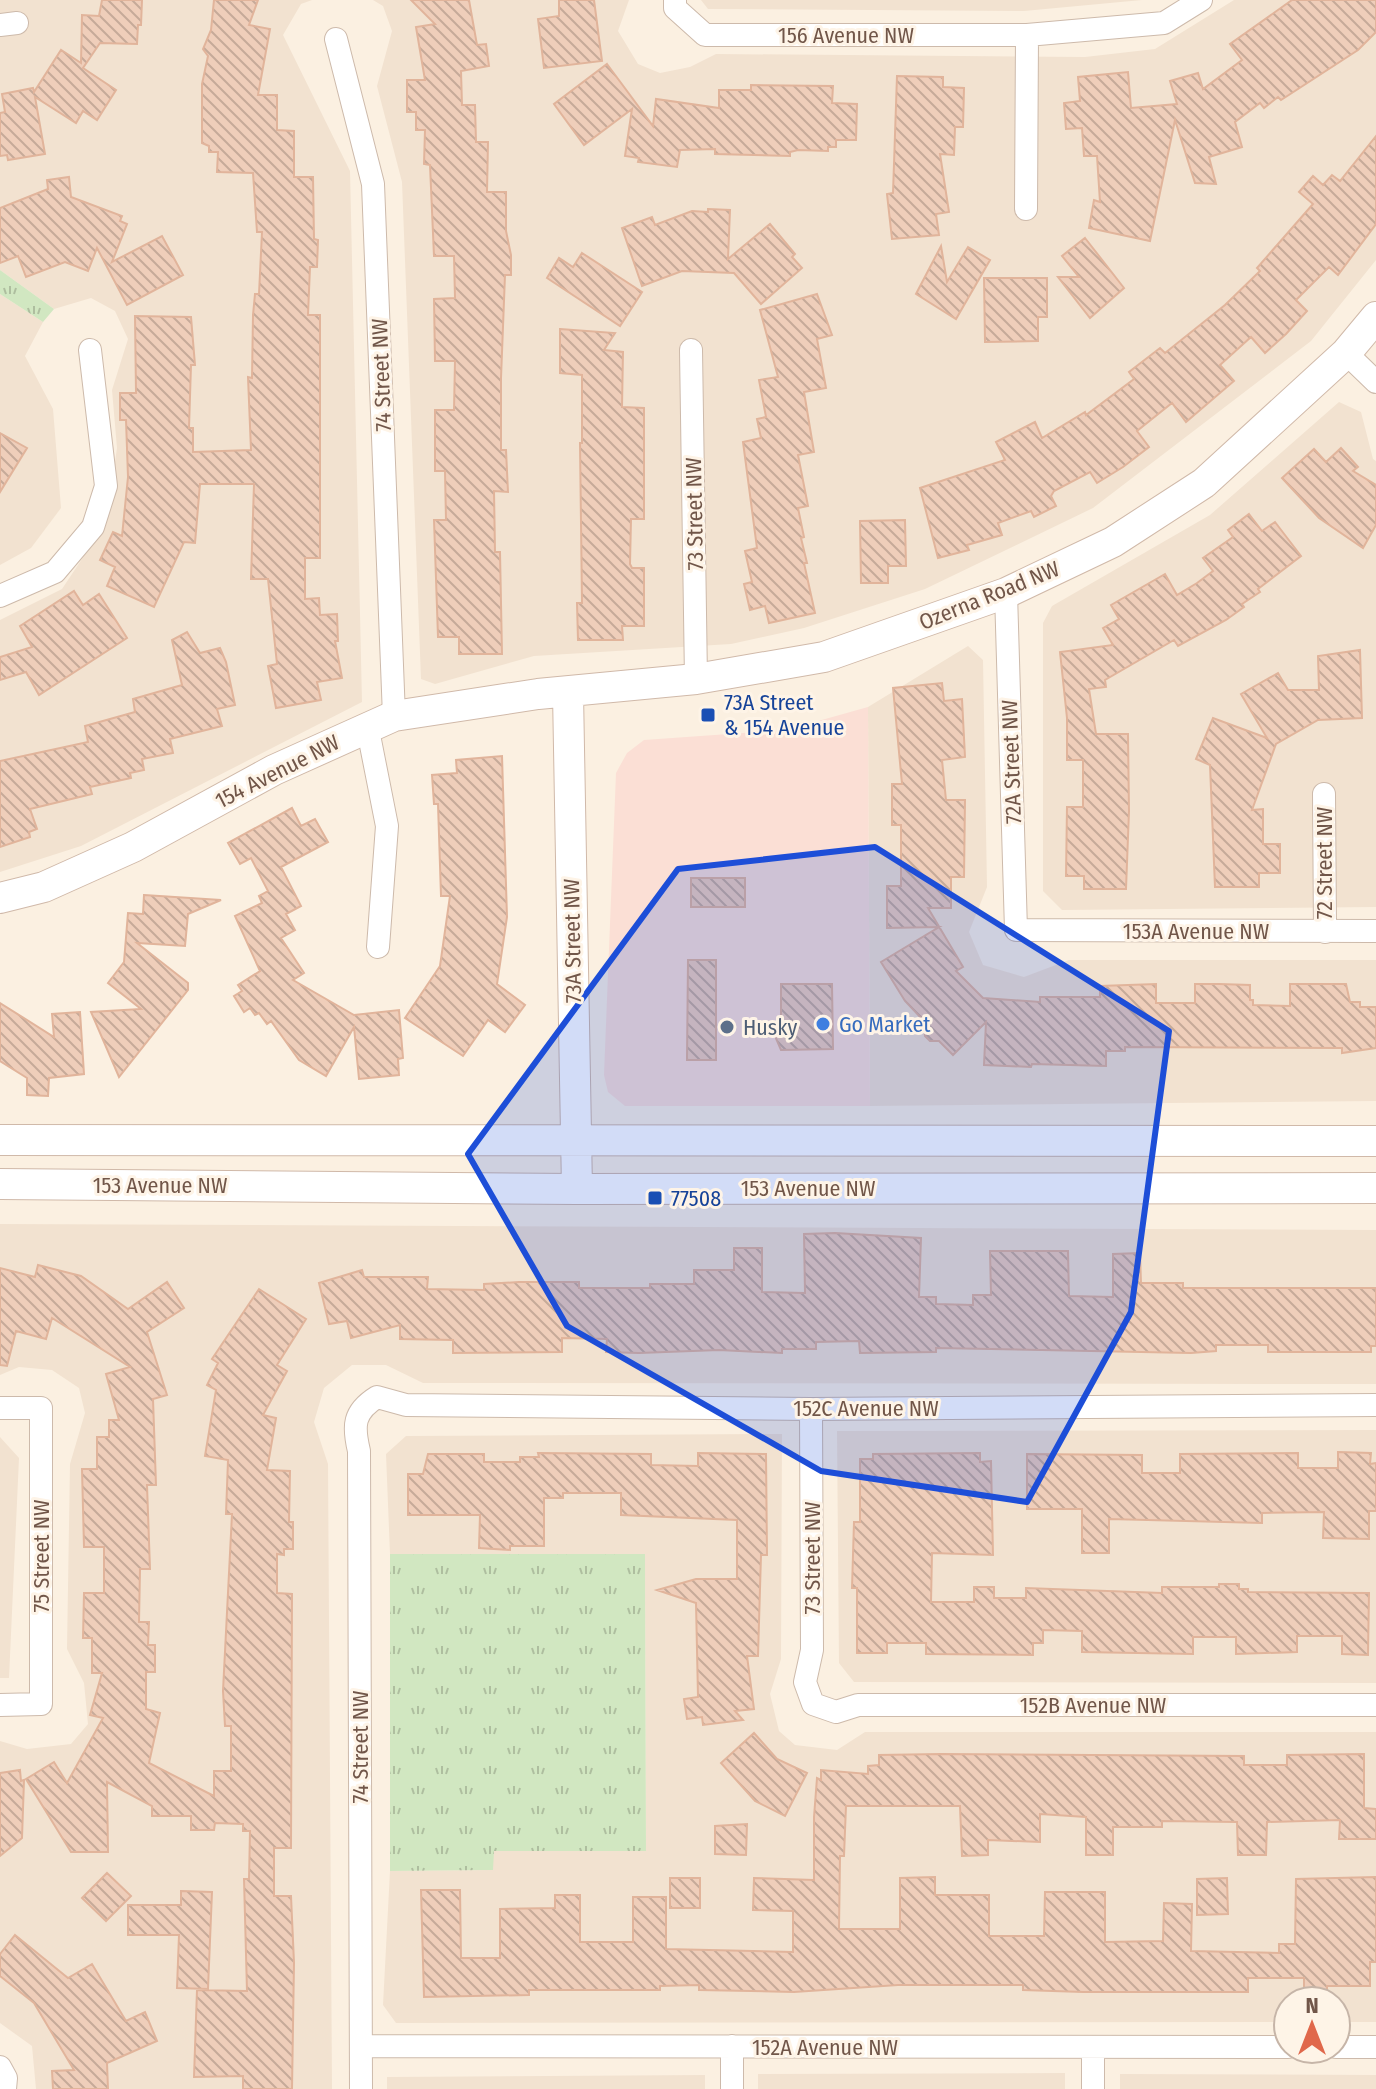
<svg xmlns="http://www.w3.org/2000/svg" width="1376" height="2089" viewBox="0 0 1376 2089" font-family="'Fira Sans Condensed',sans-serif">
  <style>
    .residential { fill: #f2e2d0 }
    .commercial { fill: #fbdfd5 }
    .grass { fill: url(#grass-tufts) }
    .building { fill: url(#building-back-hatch); stroke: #e1b49b; stroke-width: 2 }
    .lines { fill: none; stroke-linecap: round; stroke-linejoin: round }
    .street-casing { stroke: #cdbaab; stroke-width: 24 }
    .secondary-casing { stroke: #d0b9a9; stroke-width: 32 }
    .street { stroke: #fff; stroke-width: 22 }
    .secondary { stroke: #fff; stroke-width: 30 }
    .marked { fill: #1d4ed8; fill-opacity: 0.2; stroke: #1d4ed8; stroke-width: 6; stroke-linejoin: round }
    .transit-dot { fill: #1a4fb4; stroke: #fef4e7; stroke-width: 3 }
    .shop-dot { fill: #3f7fe0; stroke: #fef4e7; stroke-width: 3 }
    .service-dot { fill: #5c6f8a; stroke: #fef4e7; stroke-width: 3 }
    .labels { text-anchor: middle; stroke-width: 6; stroke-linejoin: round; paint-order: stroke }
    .street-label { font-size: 22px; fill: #715649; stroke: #fef4e7 }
    .transit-label { font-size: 22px; fill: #164399; stroke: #fef4e7; text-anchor: start }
    .shop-label { font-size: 22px; fill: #366cbe; stroke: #fef4e7; text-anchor: start }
    .service-label { font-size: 22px; fill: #4e5e75; stroke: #fef4e7; text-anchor: start }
  </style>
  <defs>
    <pattern id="grass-tufts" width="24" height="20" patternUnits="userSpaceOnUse" patternTransform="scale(2)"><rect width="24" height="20" fill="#d1e7c1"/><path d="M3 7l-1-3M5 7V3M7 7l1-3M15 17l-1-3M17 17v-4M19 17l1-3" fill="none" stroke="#aebe9f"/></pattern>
    <pattern id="building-back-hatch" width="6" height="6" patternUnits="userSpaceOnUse" patternTransform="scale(2)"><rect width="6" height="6" fill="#efceba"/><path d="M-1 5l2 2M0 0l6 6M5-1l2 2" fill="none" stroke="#c6aa99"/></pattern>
  </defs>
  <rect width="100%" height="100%" fill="#fbf0e1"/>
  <path class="residential" d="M0,0H312L301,4L283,35L350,171L362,702L81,846L0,872V620L62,589L106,523L117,448L112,390L128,339L115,311L91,298L54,309L0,270Z
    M373,0H629L618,31L638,64L660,73L690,67L716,54L1085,57L1155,49L1234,0H1376V260L1311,341L1093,508L925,589L804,628L731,644L534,656L435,684L421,679L402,182L377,86L392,31L383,6Z
    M701,0H1142L1024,11L708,9Z
    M0,294L43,322L25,356L53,409L61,508L31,548L0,565Z
    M1339,402L1361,412L1373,459L1376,461V907L1062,910L1043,891V623L1052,606L1210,515Z
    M968,646L983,660L987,887L969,932L983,965L1024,977L1069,960H1376V1101L870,1106L868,707Z
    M0,1224L1376,1230V1384L423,1383L386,1365H352L324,1388L314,1422L328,1464L332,2089H36L32,2046L0,2023V1741L27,1749L71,1744L88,1724L84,1683L67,1649L70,1464L85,1413L79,1388L52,1370L19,1367L0,1375Z
    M1376,1430V1683L854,1682L839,1663L837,1431Z
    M782,1434L781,1659L770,1694L779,1731L795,1745L837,1750L865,1732H1376V2022H1336V2001H1288V2022L396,2023L383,2005L390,1871L493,1870V1851H646L645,1554H390L386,1454L406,1436Z
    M0,1437L19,1458L9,1678H0Z
    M1065,2073V2089H758V2074Z
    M1120,2074L1376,2075V2089H1120Z
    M705,2075V2089H387V2077Z"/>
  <path class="commercial" d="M868,707L870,1106H625L608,1092L604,1075L616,773L627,753L644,740L786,730Z"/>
  <path class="grass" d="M0,270L54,309L43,322L0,294Z
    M390,1554H645L646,1851H494L493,1870L390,1871Z"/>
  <path class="building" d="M102,0H142L141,25H138L137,44L100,43L83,68L116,90L97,120L83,111L76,123L35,97L45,154L8,160L7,155L0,156V113L5,112L2,94L33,88L34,92L61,50L81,63L82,15L99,16Z
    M214,0H258L249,25L270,29L258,95H277V130L294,131V177H313L314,239L318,240L317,267H310L308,315H320V558H305V599L319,598L320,615L337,614L338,641H335L342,678L317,682L321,700L276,708L268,666L277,664L268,579H251L254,484H200L195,543L184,542L154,607L107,586L115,567L100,560L113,532L122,536L128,477L126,420H120V393H136L135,316L191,317L195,365H191L189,428H193V452L251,450L248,377L252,378L253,315L255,294H259L262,232H257L253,173L217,172L218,152H209V146L202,143V84L208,56L203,49L211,30Z
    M411,0H469L477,45L486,44L489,66L461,71L462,105H475L476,142H488L487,192H506V231L511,255V275H505L501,378V450H506L508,492L494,491L495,552H500L502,654H459V637H438L434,520H446L445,471H435V410H454L455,361H435L434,299L455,298L454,256H434L430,165L424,164L425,130H416V112H407V80H425L416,27L435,24Z
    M559,0H594L602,61L544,68L538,19L559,16Z
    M1292,0H1376V32L1358,50L1281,100L1278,97L1264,108L1260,103L1235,122L1242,147L1209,157L1216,184L1195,183L1175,120L1150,241L1089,228L1094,200L1100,202L1097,156H1084L1082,128L1066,129L1064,103L1080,101L1078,77L1128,72L1131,108L1177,104L1170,81L1198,73L1203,89L1242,60L1230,44Z
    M607,64L653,126L656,99L719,108V90H751V85L833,86L832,103L857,104L856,140H836V147H828V151L798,150L790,152V156L715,154V149L680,150L677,167L638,162L639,158L625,156L632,109L584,145L554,104Z
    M897,76L943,77V87L964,88L963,127H955L954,155L940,154L949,212L936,214L939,235L892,239L887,194L893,193Z
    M1376,136V224L1338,275L1329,267L1296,300L1307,311L1286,334L1265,353L1251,337L1220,365L1234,381L1186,422L1172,403L1137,431L1149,447L1123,467L1097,483L1090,472L1054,491L1051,496L1056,506L1034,517L1031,511L998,523L1002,535L967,545L969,550L938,558L920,488L1005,460L996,442L1035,422L1042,438L1085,412L1086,415L1134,379L1129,372L1160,348L1165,353L1225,305L1260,271L1257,268L1313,204L1299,192L1313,176L1323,185L1332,175L1340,181Z
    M69,177L71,197L122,216L120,221L127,224L112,262L162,236L183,275L127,305L97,248L88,271L65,262L26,277L18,256L0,263V208L48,189L47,180Z
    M708,209L730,210L728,259L770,224L795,254L792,257L802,268L761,304L734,273L682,271L642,286L622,228L652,217L655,225L692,211L708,212Z
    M1085,238L1124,288L1090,318L1058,277H1079L1062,256Z
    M941,246L947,282L968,247L990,260L956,319L916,294Z
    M582,253L642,292L620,326L547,278L559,258L573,267Z
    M984,278H1047V317H1038V341L985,342Z
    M817,294L832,335L817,339L826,388L804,392L814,452L798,455L808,506L798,508L804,537L801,538L807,563H804L815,613L769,623L765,606L750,610L744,584L752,582L745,551L757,548L743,442L761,438L757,419L766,417L759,380L778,377L760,310Z
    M560,329L615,333L604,350L623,352L622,407L644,408V519H631L630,564L632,568H644V626H622L623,640H578L577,603H582L580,443H582V375L560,373Z
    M0,433L27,448L0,492Z
    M1341,448L1358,467L1353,471L1376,485V525L1363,548L1319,518L1282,478L1314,449L1326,462Z
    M1249,514L1262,531L1275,522L1301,556L1258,589L1260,592L1242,604L1244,607L1226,620L1178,646L1174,640L1105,680L1106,687L1089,689L1096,734H1128L1129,811L1126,889H1084V876H1066L1067,807H1083V760H1067V718L1060,652L1113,645L1103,628L1119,619L1111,605L1165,574L1177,595L1197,583L1213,571L1203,558L1233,537L1228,530Z
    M905,520L906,566H888V583H861L860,521Z
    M74,591L83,605L99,594L127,638L39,695L26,672L0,680V657L32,647L20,626Z
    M187,632L200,653L220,648L226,662L235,705L217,709L222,726L170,739L173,753L142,759L144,770L130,773L131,778L90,787L92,794L30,809L37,829L29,832L30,837L0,847V761L88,742L85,726L135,712L133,699L182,685L172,640Z
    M1360,650L1362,718L1318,720L1276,744L1252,810L1263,809V844H1280V873H1259V887H1215L1210,765L1196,759L1213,718L1267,738L1241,694L1278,673L1288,690H1319L1318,656Z
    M942,683L944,701L962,699L965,757L942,760L946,800H965L964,877H951V908H928L963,967L956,971L983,998L1040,1002V997H1100V986L1156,984V1003H1195V984H1219L1250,985V1000H1253V1005L1290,1006V984H1346L1350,1002H1360V1007H1376V1048L1342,1053V1048L1125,1047V1051H1106V1066L1032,1064L1031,1067L984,1065L986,1022L953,1055L939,1041H930L925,1036L923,1020L905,1001L881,962L939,927L887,928V886H901V825H892V784H902L893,688Z
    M502,756L507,917L497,984L525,1005L505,1032L488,1020L463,1056L405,1018L440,966L450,896H441L438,804H434L432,775L457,773L456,760Z
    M292,808L301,826L315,819L328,842L281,867L301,906L286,914L295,930L281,938L304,973L293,980L354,1015L399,1010L403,1058L398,1059L399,1075L359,1079L354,1027L326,1076L299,1060L271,1021L267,1024L259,1013L255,1015L250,1008L244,1012L234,996L242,991L238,985L260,971L235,916L262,903L259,896L268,891L251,858L240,864L228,843Z
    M691,878H745V907H691Z
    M144,895L221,900L188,914L185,946L137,943L188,983V990L119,1077L91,1012L141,1009L108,983L124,962L128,913L143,914Z
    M688,960H716V1060H687Z
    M781,984H832L833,1049L781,1050L775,1036L781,1023Z
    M0,1003L54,1037L52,1014L80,1012L84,1074L49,1078L48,1096L27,1095V1078L0,1061Z
    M835,1233L921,1238L919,1297H936V1304L973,1305V1295H991L990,1251H1068L1069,1296L1113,1297V1254L1140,1253L1141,1283H1183V1288H1376V1346H1371V1352H1268V1345H1216V1351L1191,1353L936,1348V1352L860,1353L859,1341L816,1342V1349H782V1353L719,1350L639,1353L606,1352L607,1339L562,1338V1352L453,1353V1340L400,1339V1325L351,1338L347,1321L329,1324L319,1283L362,1270L364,1277H428L427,1289L484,1290V1284L519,1282H579V1288H650V1284H694V1270H734V1248H762V1292L805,1293L804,1234Z
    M38,1265L81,1276L128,1309L167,1282L184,1308L147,1332L167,1395L153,1399L156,1485H147L150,1569H140L139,1622H149L148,1645H155V1672H146V1709L160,1713L149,1763L214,1796V1771H231V1726H225L223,1691L232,1514H226L228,1460L205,1456L216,1390L207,1385L218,1363L212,1359L259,1289L306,1319L277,1365L287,1371L263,1415L276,1418L267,1470L290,1471L289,1522H293V1549H284V1555L277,1554V1593L292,1594L291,1848H274V1896H291L294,1963L292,2089H243V2076L194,2077L197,1990L247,1991L244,1879H249L250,1831H243V1824L215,1823L214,1830H191V1816H152V1806L107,1782L108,1852H71L26,1779L54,1762L67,1783L103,1718L90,1715L102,1673H92V1638H83L84,1593H104V1547H84L82,1469H97V1437H109V1420H119L106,1374L130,1367L52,1318L46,1339L16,1331L7,1366L0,1365V1268L35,1277Z
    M1338,1452L1371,1453L1370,1464L1376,1463V1511H1369V1539L1323,1538L1324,1512L1262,1513V1523L1109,1519V1553H1082V1509H1027V1454L1142,1455V1473H1180V1454L1298,1453V1468H1338Z
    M538,1453L651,1454V1465L698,1466V1453L766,1454L767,1555H761L758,1656H747L754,1709L735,1711L743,1720L703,1725L702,1717L687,1719L684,1699L698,1697L696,1603L657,1590L696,1579H737V1520L621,1515V1493H563V1498H544V1546H510V1550L479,1548L480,1515H408V1474H423L428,1454H484V1462H520V1457H539Z
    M980,1453V1462L991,1461L993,1555L932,1553L931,1602H974V1587H994V1598H1026V1588L1162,1593V1587H1219V1584H1239V1589H1248V1592L1369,1593L1368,1655L1342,1654V1636H1297V1652L1236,1654V1637H1193V1654L1082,1652V1631L1043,1630V1643H1033V1655L926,1654V1643H887V1653H857V1588H852L854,1522H860V1459H873V1454Z
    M754,1733L777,1759L807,1773L785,1816L755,1801L721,1763Z
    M941,1754L1244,1756V1765H1287V1755L1364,1754V1808L1376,1809V1839H1339L1340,1820L1267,1822L1266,1855H1238L1237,1822L1162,1821V1827H1113V1855H1086V1817L1040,1814V1842L988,1840V1855L962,1856L960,1806H846L844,1856H840L839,1929H900V1878L935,1877V1895H989V1936H1044L1045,1892H1105V1942L1163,1941L1164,1903L1192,1904L1191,1951L1279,1953V1944H1295L1296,1879L1376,1877V1962H1370V1986H1327V1991H1304V1978H1248V1992H1083L1023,1990V1985H898L794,1992L699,1990V1985L660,1986V1990H529V1995L424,1997L421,1890H460L461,1958H500V1909L555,1908V1895H580V1942H633V1897H666V1949L793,1952V1911L753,1910L754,1878L814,1880V1817L817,1778L821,1780V1770L868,1774V1766L879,1765V1755Z
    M20,1770L21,1781L24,1780L22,1838L0,1856V1773Z
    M747,1824L746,1855L715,1854V1826Z
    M107,1873L131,1896L106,1921L82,1898Z
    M670,1878H700V1908H670Z
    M1227,1878L1228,1914L1197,1915V1879Z
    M181,1891L212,1892L208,1989L177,1988L179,1935H128V1905H181Z
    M15,1935L68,1978L92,1964L126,2021L145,2012L157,2041L107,2063L108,2089H53L52,2071L74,2070L34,2003L0,1976V1954Z"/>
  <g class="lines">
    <g class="street-casing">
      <path id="street" d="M675,0V8L705,35H1027L1164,23L1201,0
        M0,25L17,23
        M336,39L373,184L394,716
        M1026,209L1027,35
        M691,350L696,679
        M1346,353L1376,382
        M1006,593L1016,930L1376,931
        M0,596L55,572L93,527L106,486L90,350
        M367,725L387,826L378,947
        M1324,794L1325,932
        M0,1408H41V1704L0,1705
        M811,1409L812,1650L805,1682L813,1704L836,1712L858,1705H1376
        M361,2046L1288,2047
        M732,2046V2089
        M1093,2047V2089
        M1336,2047H1376
        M0,2067L6,2078L5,2089
        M361,2089L359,1451C353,1426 353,1412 377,1397L406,1405L811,1409L1376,1405"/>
    </g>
    <g class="secondary-casing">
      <path id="secondary" d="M568,693L577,1189
        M0,898L44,887L133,847L274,770L394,716L538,694L696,679L824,657L1006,593L1113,542L1204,483L1346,353L1376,317
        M0,1140L1376,1141
        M0,1184L577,1189L1376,1188"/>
    </g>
    <use href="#street" class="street"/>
    <use href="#secondary" class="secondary"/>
  </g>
  <path class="marked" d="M875,847L1169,1031L1131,1312L1027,1502L821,1471L567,1326L468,1154L678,869Z"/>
  <g class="transit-dot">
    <rect x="700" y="707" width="16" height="16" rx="4"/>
    <rect x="647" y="1190" width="16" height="16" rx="4"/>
  </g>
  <circle class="shop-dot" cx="823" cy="1024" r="8"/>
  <circle class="service-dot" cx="727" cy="1027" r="8"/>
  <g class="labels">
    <g class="street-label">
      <text x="846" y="43">156 Avenue NW</text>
      <text transform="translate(381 375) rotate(-92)" y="8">74 Street NW</text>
      <text transform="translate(694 514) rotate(-91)" y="8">73 Street NW</text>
      <text transform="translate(989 595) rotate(-22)" y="8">Ozerna Road NW</text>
      <text transform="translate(1011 762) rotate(-92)" y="8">72A Street NW</text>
      <text transform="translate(277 771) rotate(-27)" y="8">154 Avenue NW</text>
      <text transform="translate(1324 863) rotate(-90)" y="8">72 Street NW</text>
      <text x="1196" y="939">153A Avenue NW</text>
      <text transform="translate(572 941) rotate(-91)" y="8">73A Street NW</text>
      <text x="160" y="1193">153 Avenue NW</text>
      <text x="808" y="1196">153 Avenue NW</text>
      <text x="866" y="1416">152C Avenue NW</text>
      <text transform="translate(41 1556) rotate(-90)" y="8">75 Street NW</text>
      <text transform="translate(812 1558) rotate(-90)" y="8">73 Street NW</text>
      <text x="1093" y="1713">152B Avenue NW</text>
      <text transform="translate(360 1747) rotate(-90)" y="8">74 Street NW</text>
      <text x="825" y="2055">152A Avenue NW</text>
    </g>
    <g class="transit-label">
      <text x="724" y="710">73A Street<tspan x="724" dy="25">&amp; 154 Avenue</tspan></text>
      <text x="671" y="1206">77508</text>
    </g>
    <g class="shop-label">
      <text x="839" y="1032">Go Market</text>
    </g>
    <g class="service-label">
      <text x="743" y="1035">Husky</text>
    </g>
  </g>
  <g transform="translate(1312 2025)"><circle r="38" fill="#fef4e7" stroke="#c6b5a8" stroke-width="2"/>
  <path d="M0-6L14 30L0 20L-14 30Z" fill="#e0684b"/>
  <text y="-12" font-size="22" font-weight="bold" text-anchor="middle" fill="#715649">N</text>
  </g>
</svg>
